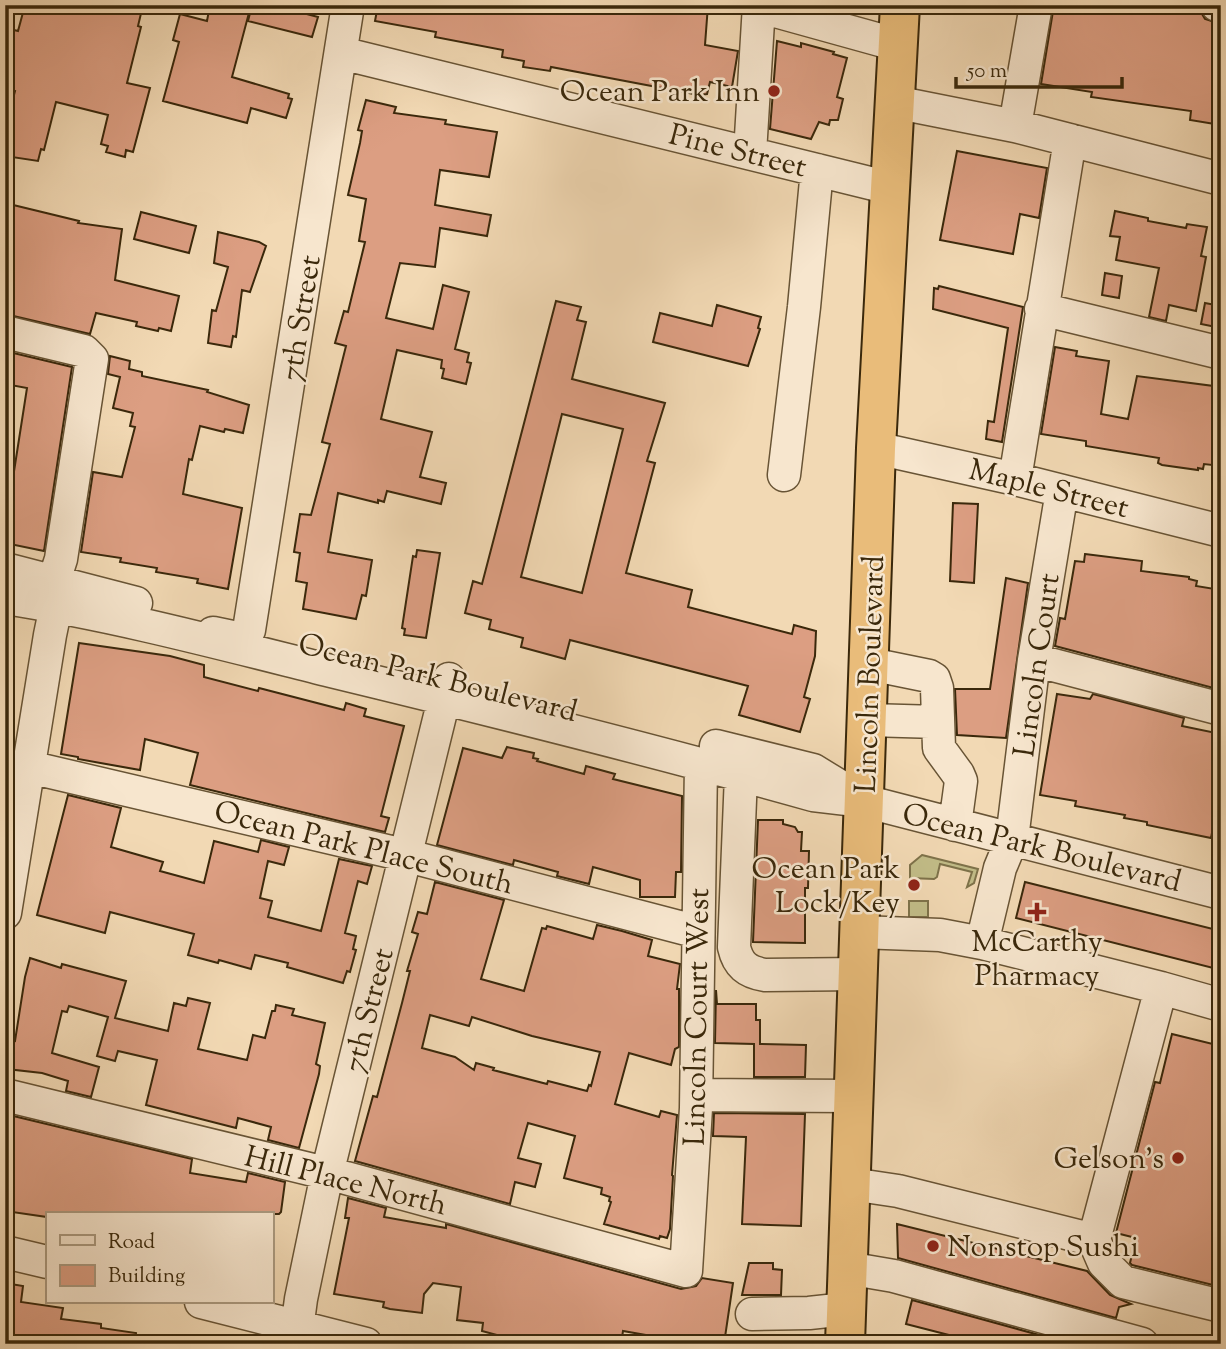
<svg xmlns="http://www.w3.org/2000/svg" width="1226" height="1349" viewBox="0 0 1226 1349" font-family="'Sorts Mill Goudy',serif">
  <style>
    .green { fill: #c2bd88; stroke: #7e724a; stroke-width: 2 }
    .building { fill: #dc9e82; stroke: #3a280b; stroke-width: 2; fill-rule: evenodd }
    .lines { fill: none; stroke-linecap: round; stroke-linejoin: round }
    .minor-casing { stroke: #685435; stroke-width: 35 }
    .highway-casing { stroke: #3a280b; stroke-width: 42 }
    .minor { stroke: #f7e6ce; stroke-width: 32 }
    .highway { stroke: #e9bc7a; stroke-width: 38 }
    .poi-dot { fill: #8f2418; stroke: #f7e6ce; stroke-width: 2.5 }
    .labels { text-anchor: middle; stroke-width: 5; stroke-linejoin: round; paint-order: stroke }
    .poi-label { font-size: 30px; fill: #3a280b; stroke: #f7e6ce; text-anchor: end }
    .street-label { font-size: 30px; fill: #3a280b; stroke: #f7e6ce }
  </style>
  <rect width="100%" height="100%" fill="#f2d9b4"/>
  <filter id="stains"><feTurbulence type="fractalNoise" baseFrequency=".00286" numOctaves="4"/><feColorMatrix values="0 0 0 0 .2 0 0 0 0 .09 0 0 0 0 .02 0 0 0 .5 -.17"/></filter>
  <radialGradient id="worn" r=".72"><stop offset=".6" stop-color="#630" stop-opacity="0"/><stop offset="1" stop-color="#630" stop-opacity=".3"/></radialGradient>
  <path class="green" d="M922,855L978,869L974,883L967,887L972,872L940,864L937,877L934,879L910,878V865Z
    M909,901H928V917H909Z"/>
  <path class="building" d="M25,5H143L138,26L141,27L127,83L150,88L133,152L126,150L125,157L106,152L108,146L101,144L108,115L56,102L44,150L41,149L38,161L5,156V130L15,91L5,89V50L10,29L18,31Z
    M210,5H235L250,9L232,77L289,94L288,98L292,99L286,118L251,108L247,123L163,101L179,42L173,40L180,14L207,21Z
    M252,5H296L295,8L299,9V12L318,17L312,37L248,21Z
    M378,5H708L705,45L738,51L732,87L710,82L707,94L699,95L551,67L550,71L523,67L524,61L502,57L503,50L435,37L436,32L375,21Z
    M1054,5H1185L1199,9L1205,19L1221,24V125L1190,120L1191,111L1091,97L1092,92L1041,84Z
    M777,41L801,47V43L834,52L833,54L847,58L837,97L843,99L838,120H830L829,125L819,122L811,139L770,129Z
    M366,100L396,107L394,113L446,120L445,124L497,132L489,177L440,170L435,205L491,215L487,236L440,228L435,267L400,263L386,318L433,329L443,285L469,292L455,349L469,353L467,362L471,363L466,384L442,378L444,369L441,368L442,360L397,350L381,419L432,432L420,477L446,483L441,504L387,491L384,502L378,500V503L338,493L328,552L372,560L366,596L362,595L356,619L303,609L307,583L296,581L300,553L294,552L300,514L311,515L330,444L322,442L346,346L335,343L344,311L348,312L365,242L359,241L366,199L348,195L360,143L362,131L358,130Z
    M957,151L1047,168L1039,218L1020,214L1013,254L940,240Z
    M5,203L79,221L78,223L122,229L115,280L179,296L171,331L159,328L158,331L136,326L137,322L96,313L90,334L5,314Z
    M1115,211L1148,218V221L1186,228L1187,224L1207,227L1201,256L1206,257L1196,311L1169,305L1166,321L1149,317L1159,268L1116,260L1120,237L1110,236Z
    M141,212L196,226L189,253L134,239Z
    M218,232L259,242L266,246L250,292L242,290L236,337L233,336L231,347L208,343L212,310L216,311L228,267L214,263Z
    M1105,273L1122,276L1119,298L1102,295Z
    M939,286L1023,307L1002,442L986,439L988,421L994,422L1008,328L933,309L934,288L938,289Z
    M556,301L581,307L577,320L586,322L572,379L665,403L647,461L655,463L626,573L692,590L688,607L792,634L794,625L816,631L815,656L804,697L810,699L800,732L739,715L748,686L570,640L565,659L521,647L523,638L489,629L491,620L465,613L473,581L482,584ZM562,414L623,429L582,593L521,577Z
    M1205,303L1221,306V328L1201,324Z
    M717,305L761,317L758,328L760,329L748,366L653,342L660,313L712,326Z
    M1055,347L1077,351L1076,356L1109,361L1101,414L1128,419L1137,376L1221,387V425L1217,449L1221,450V466L1204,464L1203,469L1198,468V470L1162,465L1158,463L1159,458L1086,446V441L1041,434Z
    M5,351L72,367L44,551L5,543V496L10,497L27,388L5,384Z
    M110,356L130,361L129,369L142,372V376L208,390L207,392L249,405L243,433L225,429L224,432L200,426L192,460L189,459L183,494L242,508L228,589L197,583L198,579L156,572L157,568L120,562L121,558L81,552L93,472L122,477L135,427L130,426L133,413L113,408L120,377L108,374Z
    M953,503L978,504L974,583L950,581Z
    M417,550L440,553L426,638L404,635L405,629L402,628L413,556L416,557Z
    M1085,554L1142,561L1141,571L1189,577V579L1197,581L1196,586L1221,590V690L1055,646L1060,618L1065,619L1075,561L1084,562Z
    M1006,578L1028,583L1006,738L957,735L955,689H990Z
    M79,643L170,656L204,665V677L258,691L259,688L344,710L346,703L366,709L364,716L404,726L381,816L389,818L385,832L190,785L198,753L145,739L140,770L78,759V757L61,754Z
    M1057,694L1090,699L1093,694L1184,718L1182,726L1221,734V788L1211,838L1147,825V822L1124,818L1125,815L1075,806L1076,801L1040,795Z
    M507,747L534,753L533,758L538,759L537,761L584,774L586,766L615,774L613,779L682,796L681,872H676L675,897H640V880L593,867L589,884L557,876L558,872L514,860L513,865L437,845L463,748L502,758Z
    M68,795L121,808L111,847L163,862L160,871L204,883L214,841L258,852L261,840L289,847L284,865L268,861L260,898L272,901L268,917L321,931L339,859L372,866L367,884L358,881L345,933L356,936L353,949L356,950L350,972L347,971L343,983L287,967L288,963L255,955L251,969L219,960L218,963L188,955L194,934L110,912L105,933L37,915Z
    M758,820H783V824L795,827L798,832H802L801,851H809L808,888H805V943L753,942Z
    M435,882L504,900L481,979L524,991L542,928L546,929L547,926L593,939L597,925L622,931L652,940L648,956L680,964L677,989H679V1047L675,1049L671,1065L629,1053L615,1104L659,1117L661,1111L677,1115L672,1175L673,1176L670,1229L667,1238L660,1236L659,1239L604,1224L611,1202L609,1201L610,1197L601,1194L602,1188L564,1178L575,1136L528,1123L518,1158L541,1164L535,1187L515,1182L510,1204L355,1161L373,1096L377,1097L402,1003L410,971H407L418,934L412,932L418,912L427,914ZM430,1015L469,1026L472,1017L532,1036L600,1052L591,1086L589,1085L587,1091L548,1081L547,1084L493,1070L494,1068L476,1063L474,1070L455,1057L422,1048Z
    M1025,882L1221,931V970L1016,918Z
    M30,958L61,968L62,964L126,981L115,1018L168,1031L174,1003L186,1006L188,998L210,1003L198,1049L247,1060L253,1035L265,1038L272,1011H275L276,1005L294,1009L292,1015L325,1023L316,1064L320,1066L319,1074L299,1148L268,1140L271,1127L238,1118L236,1128L146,1105L157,1060L118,1051L115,1061L97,1056L108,1017L69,1006L67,1012L62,1011L52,1053L99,1067L91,1097L66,1091L68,1081L42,1073L7,1069L11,1040L15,1041L25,977Z
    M716,990L717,1004H756V1020H760V1044L806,1045L805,1077H754V1044L715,1043Z
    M1172,1034L1221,1046V1287L1132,1265L1130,1263L1136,1238L1116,1233L1155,1082L1160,1083Z
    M714,1113L805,1114L801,1226L742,1224L746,1137L713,1136Z
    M5,1114L192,1159L190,1173L246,1182L248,1173L285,1182L281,1212L279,1214H47V1217L5,1211Z
    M348,1198L386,1208L384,1217L446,1228V1224L681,1289L696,1286L702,1278L733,1283L724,1344H661L663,1338L623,1331L621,1344H518L519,1341L482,1331L483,1323L457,1320L461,1287L433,1283L424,1294L422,1313L390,1309L383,1307L384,1302L334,1294L349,1218H345Z
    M897,1224L1087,1271L1110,1295L1131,1304L1119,1307L1116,1318L898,1258Z
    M749,1263H773V1269L782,1270L781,1295H742Z
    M5,1283L23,1286L21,1302L63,1308L61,1319L101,1324V1328L136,1333L135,1344H5Z
    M912,1300L1072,1344H984L906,1324Z"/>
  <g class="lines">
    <g class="minor-casing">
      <path id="minor" d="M1217,5L1221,6
        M779,12L898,45
        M341,53L890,188
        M894,102L1015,126L1221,179
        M1015,126L1036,5
        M750,153L759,5
        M1041,309L1221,353
        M5,332L84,351L92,359L61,559L54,581
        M876,448L1015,479L1221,531
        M784,475L804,307L817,170
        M1015,479L1070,140
        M5,569L136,603
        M5,598C115,615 223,644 331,671C492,710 653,750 813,795L864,801L1221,893
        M213,633L237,638L246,637L249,630L348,5
        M1034,660L1221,709
        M870,664L929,676L934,679L937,688L939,748L958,774L961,781L955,825
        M868,720L938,722
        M716,746L813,770L854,795
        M29,767L404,855L698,932
        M741,775L734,947C738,965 747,972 765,975L858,974
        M5,913L50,635L56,606L61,599L72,595
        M859,932L940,935L982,943L1000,868L1012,839L1034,660L1062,491
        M1161,988L1221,1005
        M5,1095L346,1178L686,1271L696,1108L701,764
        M697,1095L854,1096
        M851,1184L898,1191L1094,1240L1161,988L982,943
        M1094,1240L1104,1263L1123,1282L1221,1306
        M5,1252L47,1262
        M847,1268L894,1276L1142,1344
        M201,1302L366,1344
        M752,1314L809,1313L846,1309
        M295,1344L301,1299L327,1174L449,679"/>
    </g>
    <g class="highway-casing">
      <path id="highway" d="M845,1344L876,448L900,5"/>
    </g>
    <use href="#minor" class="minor"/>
    <use href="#highway" class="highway"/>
  </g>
  <g class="poi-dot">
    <circle cx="774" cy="91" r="7"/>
    <circle cx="914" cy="885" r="7"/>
    <path d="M1033.5 901.5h7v7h7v7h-7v7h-7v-7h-7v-7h7z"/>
    <circle cx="1178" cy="1158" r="7"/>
    <circle cx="933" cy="1246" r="7"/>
  </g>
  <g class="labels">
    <g class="poi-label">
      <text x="760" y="101">Ocean Park Inn</text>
      <text x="900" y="878">Ocean Park<tspan x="900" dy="34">Lock/Key</tspan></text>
      <text x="1037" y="951" text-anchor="middle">McCarthy<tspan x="1037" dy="34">Pharmacy</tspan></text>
      <text x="1164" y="1168">Gelson's</text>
      <text x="947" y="1256" text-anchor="start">Nonstop Sushi</text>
    </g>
    <g class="street-label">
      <text transform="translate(738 150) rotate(14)" y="10">Pine Street</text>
      <text transform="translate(300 318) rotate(-81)" y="10">7th Street</text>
      <text transform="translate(1049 488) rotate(14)" y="10">Maple Street</text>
      <text transform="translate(1036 665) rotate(-82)" y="10">Lincoln Court</text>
      <text transform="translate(869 674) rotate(-88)" y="10">Lincoln Boulevard</text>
      <text transform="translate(438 677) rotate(14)" y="10">Ocean Park Boulevard</text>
      <text transform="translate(364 847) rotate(14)" y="10">Ocean Park Place South</text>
      <text transform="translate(1042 847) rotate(14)" y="10">Ocean Park Boulevard</text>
      <text transform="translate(368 1010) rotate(-76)" y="10">7th Street</text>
      <text transform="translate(696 1017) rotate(-89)" y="10">Lincoln Court West</text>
      <text transform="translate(346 1180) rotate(14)" y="10">Hill Place North</text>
    </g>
  </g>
  <rect width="1226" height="1349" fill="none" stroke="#f2d9b4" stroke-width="28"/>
  <rect x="7" y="7" width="1212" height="1335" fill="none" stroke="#3a280b" stroke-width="3.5"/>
  <rect x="14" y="14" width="1198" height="1321" fill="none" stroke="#3a280b" stroke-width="2"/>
  <rect x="46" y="1212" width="228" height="91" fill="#f7e6ce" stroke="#ab9a80" stroke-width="2"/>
  <rect x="60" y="1235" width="35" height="10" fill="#f7e6ce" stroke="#ab9a80" stroke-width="2"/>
  <text x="108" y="1248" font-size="21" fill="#3a280b">Road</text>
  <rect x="60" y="1265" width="35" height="21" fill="#dc9e82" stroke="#ab9a80" stroke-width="2"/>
  <text x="108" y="1282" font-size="21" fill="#3a280b">Building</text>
  <path d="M956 77v10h166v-10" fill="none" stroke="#3a280b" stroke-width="3.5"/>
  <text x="967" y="77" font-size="21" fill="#3a280b" stroke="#f7e6ce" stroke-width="5" paint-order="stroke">50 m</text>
  <rect width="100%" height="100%" filter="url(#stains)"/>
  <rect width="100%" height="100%" fill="url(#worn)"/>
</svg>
